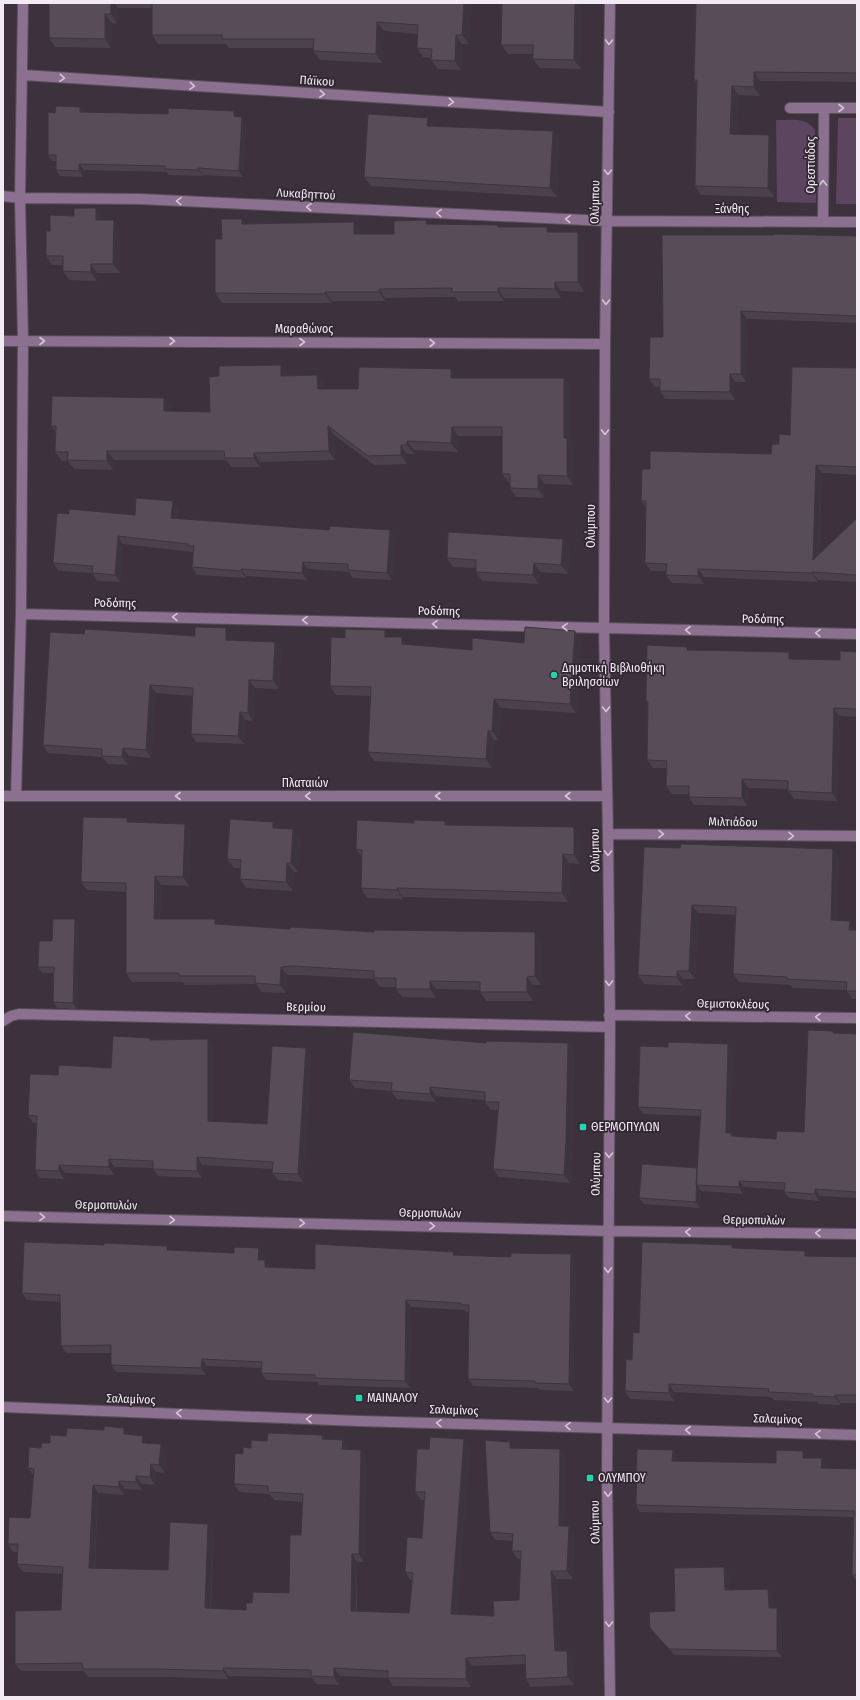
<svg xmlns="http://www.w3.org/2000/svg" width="860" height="1700" viewBox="0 0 860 1700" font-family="'Fira Sans Condensed',sans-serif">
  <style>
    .green { fill: #5c455f }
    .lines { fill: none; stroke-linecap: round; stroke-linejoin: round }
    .minor-casing { stroke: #594f5a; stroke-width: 12 }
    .minor { stroke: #8b708f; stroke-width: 10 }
    .wall { fill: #4b414c }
    .shaded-wall { fill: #3d353e }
    .building { fill: #574c58; stroke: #3d353e }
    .oneway { stroke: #d3c6d5 }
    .poi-dot { fill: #26d5ae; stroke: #322733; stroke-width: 1.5 }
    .labels { text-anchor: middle; stroke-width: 3.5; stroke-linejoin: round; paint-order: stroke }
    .street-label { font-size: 12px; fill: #f2ebf3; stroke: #322733 }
    .poi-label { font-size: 12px; fill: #f2ebf3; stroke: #322733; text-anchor: start }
  </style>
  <rect width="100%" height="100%" fill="#3c313d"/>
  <path class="green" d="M838,118H857V204H836Z
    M776,120C791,120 807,117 815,130L816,203L777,202Z"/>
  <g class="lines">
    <g class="minor-casing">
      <path id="minor" d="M610,3L605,344L604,628L608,834L610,1027L607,1478L610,1697
        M23,75L609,112
        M790,108H857
        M3,196L20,198L140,199L607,221L857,222
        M823,222L824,108
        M3,341L605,344
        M21,614L857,634
        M3,796H607
        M16,796L21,614L23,340L20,198L23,3
        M608,834L857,836
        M609,1015L857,1018
        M3,1021L11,1016L19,1014L610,1027
        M3,1216L608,1231L857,1234
        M3,1407L359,1421L857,1435"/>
    </g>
    <use href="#minor" class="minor"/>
  </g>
  <path class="wall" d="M49,3H471L469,44H462L461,70L438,69L431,60V58L423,57L417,48V34L384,31L382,63L320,60L313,51V48H229L226,44H158L152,35V8H118L117,24L112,23L111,48L55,47L49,38Z
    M581,3V69L540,68L533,59V54H508L501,45Z
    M857,3V82L760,81V96L738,95L736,134L775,144L774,197L701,195L695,186L697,84L694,80Z
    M80,107L84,112L238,117L246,123L243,177L203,175V176L169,175L167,172L84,170L83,177L60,176L56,170V161H52L48,155L55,113Z
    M428,118L433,126L553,131L559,140L557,197L371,186L364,177Z
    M102,217V220L120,229V273H97V281L69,280L63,271V265H52L46,256L50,231Z
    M242,219L246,224L354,222L360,231V234H394L426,220L428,224L500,227L551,232L584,241V292L561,291V298H504V301H458L455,297L385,298V301H332V303H222L215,293Z
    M857,236V323L747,319L746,382H735V400L665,399L660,391V387H655L649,379L663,337Z
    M281,365L287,374V376L317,375L324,384V389H358L457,378H564L571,387V443L573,447V485L544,484V498L516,497L510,488V483H509L502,474V436H458V452L414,450V454H407V464L374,465L334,435L335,460L260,462V467H231L226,460H114L113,470L74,469L68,461H62L55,452L56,432L51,426L164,398L171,407L170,411L210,412L219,376Z
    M857,368V475L822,473L819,554L857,518V582L818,580V582L704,577V584L672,583L666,575V571H651L645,563L646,508L641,501L650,469L771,454L779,444L790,435Z
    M173,501L178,509L177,519L329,530H390L395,537L392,580L353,578L349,572L308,569L307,580L246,576V578L197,575L192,567L193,553L192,552L123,544L120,582L97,581L92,573L59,571L53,563L69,514L135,515Z
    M563,539L569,548L568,574L540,572L539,584L482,581L476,572V568L453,567L447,558Z
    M226,628L232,636V640L275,642L281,650L279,689L255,688L253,721L245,720L244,744L196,742L191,734L192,696L156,693L151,758L129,756L128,765L108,764L102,757L48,753L43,745L84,634L195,636Z
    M385,630L390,637L407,644L472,650L524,643L581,640L576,713L501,708L499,740H494L492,768L374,761L368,752L370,696L336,695L330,686L345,638Z
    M689,650L794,659L840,660L857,652V717L839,716L837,801L794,799L788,791V789L748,788L747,806L694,805L689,797V794H672L666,786V768H653L647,760L648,704L646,701Z
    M445,821L448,825L580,836V864L569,863L568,902L403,897V899L367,898L361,888L362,857L356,849L414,823Z
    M129,822L185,824L191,832L189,886L161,885L160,919H215L219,924L290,929L541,941V985H533V1001H486L480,992V990L436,989V998L402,997L396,989V987H380L374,979L299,975H287L286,993L261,992L256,984L185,985L183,982H132L126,973V892L87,890L81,882Z
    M273,822L278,828L300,838L298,872H294L293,891L246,888L240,879V868H234L227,859Z
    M644,847L839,857L837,920L855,929V930H857V999H852L846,990L792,988L791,985L739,982L733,974L735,915L698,913L695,979H683V986L644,984L638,975Z
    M79,925L77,1009L57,1008L53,1002V973H42L38,967L52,941Z
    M833,1031L834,1033L857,1034V1198L820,1196L819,1201L789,1198L784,1192V1190L744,1187L743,1194L701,1191L700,1208L644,1204L639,1198L697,1168L701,1116L643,1114L638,1107L668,1047L733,1051L730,1133L733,1136L776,1139L804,1132Z
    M150,1038L151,1040L208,1039L213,1047V1121L267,1124L306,1048L311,1056L303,1182L278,1180L272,1173L273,1169L202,1165V1178L158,1176L153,1169V1168L114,1167V1175L65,1173L64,1179L40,1178L35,1170L37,1123H33L28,1115L58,1075L111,1068Z
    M486,1043H568L574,1051L572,1150L570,1183L499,1177L493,1169L498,1110H491L485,1102V1100L436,1096V1102L397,1099L391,1091L355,1088L349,1080Z
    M259,1248L264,1255L263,1260H265L269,1267L315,1269L456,1255L576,1261L573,1391L540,1390L538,1388L473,1386L468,1379L469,1312H466L464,1310L411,1307L410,1388L319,1385L318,1382L266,1380L261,1373V1368L207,1366L206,1375L116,1372L111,1365V1353H66L61,1346L60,1302L27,1300L22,1293L170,1250L234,1253Z
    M734,1248L809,1256L857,1257V1403H841V1405L818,1404L817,1402L774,1400L771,1397L674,1392V1401L630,1399L625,1391L632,1360L639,1333Z
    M129,1435L166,1452L165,1473L156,1472L155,1485L142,1484V1490L125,1489L124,1495L98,1493L95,1568L168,1570L214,1532L211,1609L246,1610L252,1603L289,1593L301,1535L303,1502L274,1500L269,1494L239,1492L234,1484L243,1454L251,1448L267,1441L322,1435L325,1439L349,1448L348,1449L361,1450L366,1458L364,1562H357V1611L409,1613L413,1580H410L405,1572L422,1538L424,1500H421L415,1492L429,1449L464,1439L470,1447L457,1615L494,1616L519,1600L521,1559H518L512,1551L513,1541L495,1540L490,1532L515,1448L560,1449L565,1457L564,1526L574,1534L573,1579H557L560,1651H567L572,1659L574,1685L531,1687L526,1679L525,1664L472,1666L471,1687L393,1686L388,1678L340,1676L339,1685L316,1684L312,1678L228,1676V1679L165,1677H88L84,1671H21L15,1664L61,1610L62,1574L23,1572L17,1564L18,1552H13L8,1544L30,1518L33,1475L28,1468L41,1448L66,1436Z
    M673,1450L677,1456V1461L776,1463L803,1451L807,1457V1458L826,1465V1468L857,1469V1582L852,1575L853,1517L640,1512L636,1505Z
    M724,1567L729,1573V1590L768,1589L773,1596V1608H777L781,1614L782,1657L674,1655L655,1634L650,1628L675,1611Z"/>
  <path class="shaded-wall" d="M111,3H114L118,8L117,24L111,14Z
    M464,3H471L469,44L462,35Z
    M575,3H581V69L574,60Z
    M105,14L112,23L111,48L105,39Z
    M377,22L384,31L382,63L376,54Z
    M456,35L462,44L461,70L455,61Z
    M754,72L760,81V96L754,87Z
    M732,86L738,95L736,143L730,134Z
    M80,107L85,113L80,112Z
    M234,111L238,117L234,116Z
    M242,117L246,123L243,177L239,171Z
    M428,118L434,127L427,126Z
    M553,131L559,140L557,197L550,188Z
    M769,135L775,144L774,197L768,188Z
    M79,164L84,170L83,177L79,171Z
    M198,168L203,175V176L198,170Z
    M96,208L102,217V229L96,220Z
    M242,219L249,229L242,224Z
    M114,220L120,229V273L113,264Z
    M354,222L360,231L361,243L354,234Z
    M547,227L553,236L547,232Z
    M578,232L584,241V292L578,282Z
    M91,264L97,273V281L91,272Z
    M555,282L561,291V298L555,289Z
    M498,288L504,298V301L498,292Z
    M379,289L385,298V301L379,292Z
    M325,292L332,301V303L325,294Z
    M741,311L747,319L746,382L741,374Z
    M281,365L287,374V385L281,376Z
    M451,369L458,378H451Z
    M730,374L735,382V400L730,392Z
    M317,375L324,384V398L318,389Z
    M564,378L571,387V443L573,447V485L567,476L564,438Z
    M164,398L171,407L170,420L164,411Z
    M328,426L334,435L335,460L329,451Z
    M452,427L458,436V452L451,443Z
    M407,441L414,450V454L407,445Z
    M401,445L407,454V464L401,455Z
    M107,451L114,460L113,470L107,461Z
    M254,453L260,462V467L254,458Z
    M816,465L822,473L818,568L813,560Z
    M538,475L544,484V498L538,489Z
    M173,501L178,509L176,526L171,518Z
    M390,530L395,537L392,580L387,573Z
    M118,536L123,544L120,582L115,575Z
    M563,539L569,548L568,574L561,565Z
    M303,562L308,569L307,580L302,573Z
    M534,563L540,572L539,584L533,575Z
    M241,569L246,576V578L241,571Z
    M698,569L704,577V584L698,576Z
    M812,572L818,580V582L812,573Z
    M226,628L232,636V648L226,640Z
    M385,630L391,639L385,637Z
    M575,631L581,640L576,713L570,704Z
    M402,637L408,646L402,644Z
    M275,642L281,650L279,689L273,681Z
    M789,652L795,661L789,659Z
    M249,680L255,688L253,721L248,713Z
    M150,685L156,693L151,758L146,750Z
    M494,699L501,708L499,740L492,731Z
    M834,708L839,716L837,801L832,793Z
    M240,712L245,720L244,744L238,736Z
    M488,731L494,740L492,768L486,759Z
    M123,748L129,756L128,765L122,757Z
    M742,779L748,788L747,806L742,798Z
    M273,822L280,831L273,828Z
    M185,824L191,832L189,886L183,877Z
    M574,827L580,836V864L574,855Z
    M293,829L300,838L298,872L291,863Z
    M833,849L839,857L837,928L831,920Z
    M563,854L569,863L568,902L562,893Z
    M287,863L294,872L293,891L286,882Z
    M155,876L161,885L160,927L154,919Z
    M397,888L403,897V899L397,890Z
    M692,905L698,913L695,979L689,971Z
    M75,919L79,925L77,1009L73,1003Z
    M215,919L221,927L215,924Z
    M850,921L855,929V938L849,930Z
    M535,932L541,941V985L535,976Z
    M281,967L287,975L286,993L280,985Z
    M677,971L683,979V986L677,977Z
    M527,977L533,985V1001L527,992Z
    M430,981L436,989V998L430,989Z
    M208,1039L213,1047V1128L208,1121Z
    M568,1043L574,1051L572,1150L570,1183L564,1175Z
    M728,1044L733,1051L730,1140L726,1133Z
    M306,1048L311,1056L303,1182L298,1174Z
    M430,1087L436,1096V1102L430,1094Z
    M197,1157L202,1165V1178L197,1171Z
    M109,1159L114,1167V1175L109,1167Z
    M59,1165L65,1173L64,1179L59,1171Z
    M739,1181L744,1187L743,1194L739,1187Z
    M697,1185L701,1191L700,1208L696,1202Z
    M815,1189L820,1196L819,1201L815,1194Z
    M259,1248L264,1255L263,1267L258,1260Z
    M805,1251L811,1258L805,1256Z
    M571,1254L576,1261L573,1391L569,1384Z
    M265,1260L270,1267H265Z
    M406,1300L411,1307L410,1388L405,1381Z
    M202,1359L207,1366L206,1375L201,1368Z
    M669,1384L674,1392V1401L669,1393Z
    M835,1395L841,1403V1405L835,1397Z
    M124,1428L130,1436L124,1434Z
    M143,1436L148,1444L142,1443Z
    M464,1439L470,1447L457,1622L451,1614Z
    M343,1440L349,1448L348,1457L342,1449Z
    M510,1442L516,1450L510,1448Z
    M161,1444L166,1452L165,1473L159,1465Z
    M560,1449L565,1457L564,1534L559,1526Z
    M361,1450L366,1458L364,1562L359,1554Z
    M673,1450L677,1456L676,1467L672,1461Z
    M803,1451L807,1457V1464L803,1458Z
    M822,1458L826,1465V1474L821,1468Z
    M151,1464L156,1472L155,1485L150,1477Z
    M136,1476L142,1484V1490L136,1482Z
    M119,1481L125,1489L124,1495L119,1487Z
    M93,1485L98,1493L94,1576L89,1568Z
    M208,1524L214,1532L210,1616L205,1608Z
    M569,1526L574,1534L573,1579L567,1571Z
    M352,1554L357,1562L356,1619L351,1611Z
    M724,1567L729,1573V1596L725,1590Z
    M551,1571L557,1579L561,1659L555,1651Z
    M768,1589L773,1596V1614L769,1608Z
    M777,1608L781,1614L782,1657L777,1651Z
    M567,1651L572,1659L574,1685L568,1677Z
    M466,1658L472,1666L471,1687L466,1679Z
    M223,1668L228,1676V1679L223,1671Z
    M334,1668L340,1676L339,1685L334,1677Z"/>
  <path class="building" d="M49,3H111V14H105V39L49,38Z
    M152,3H464L462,35H456L455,61L431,60L432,49L417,48L418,25L377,22L376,54L313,51L314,39H222V35H152Z
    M502,3H575L574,60L533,59V45H501Z
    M696,3H857V73L754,72V87L732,86L730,134L769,135L768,188L695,186L697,80H694Z
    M56,106L80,107V112L168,114V108L234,111V116L242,117L239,171L198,168V170L165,169V166L79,164V171L56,170V155H48V112L55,113Z
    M368,114L428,118L427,126L553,131L550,188L364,177Z
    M74,208H96V220H114L113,264H91V272L63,271V256H46V231H50V215L74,216Z
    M221,219H242V224L354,222V234H394V221L426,220V224L498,225V227H547V232H578V282H555V289L498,288V292H452V288L379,289V292H325V294L215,293V239H222Z
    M774,234L857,236V316L741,311V374H730V392L660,391V379H649L650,337H663L662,235H774Z
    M281,365V376L317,375L318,389H358L359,367L451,369V378H564V438H567V476L538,475V489L510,488V474H502V427H452L451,443L407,441V445H401V455L368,456L328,426L329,451L254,453V458H225L224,451H107V461L67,460L68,452H55L56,426H51L52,396L164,398V411L210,412L209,377L219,376V366Z
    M792,367L857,368V467L816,465L813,560L857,518V575L812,572V573L698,569V576L666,575L667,564L645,563L646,501H641L642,469H650V451L771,454L772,444H779V434L790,435Z
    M136,498L173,501L171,518L329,530L330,526L390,530L387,573L348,570V564L303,562L302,573L241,569V571L192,567L194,546H188V544L118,536L115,575L92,573L93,566L53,563L57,513L69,514V509L135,515Z
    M448,532L563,539L561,565L534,563L533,575L476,572V560L447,558Z
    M195,627L226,628V640L275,642L273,681L249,680L248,713L240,712L238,736L191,734L193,688L150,685L146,750L123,748L122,757L102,756V749L43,745L50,632L84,634L85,629L195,636Z
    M525,627L575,631L570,704L494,699L492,731H488L486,759L368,752L371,687L330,686L331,637L345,638V629L385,630V637H402V644L472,650V638L524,643Z
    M647,645L687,647V650L789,652V659L840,660V651L857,652V709L834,708L832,793L788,791V781L742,779V798L689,797V786H666L667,761L647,760L648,701H646Z
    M83,817L127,818V822L185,824L183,877L155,876L154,919H215V924L290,929L291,927L374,932V930L535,932V976L527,977V992H480V982L430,981V989H396V978H374V971L293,966L281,967L280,985L255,983V976H179V973H126V883L81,882Z
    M230,819L273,822V828L293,829L291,863H287L286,882L240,879L241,860L227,859Z
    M357,820L414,823V820L445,821V825L574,827V855L563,854L562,893L397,888V890L361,888L362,850L356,849Z
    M681,844L833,849L831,920L850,921L849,930H857V991H846L847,982L787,979V977L733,974L736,907L692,905L689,971H677V977L638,975L644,847L680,848Z
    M53,919H75L73,1003L53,1002L54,967H38L39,941H52Z
    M808,1030L833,1031V1033L857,1034V1192L815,1189V1194L784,1192L785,1183L739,1181V1187L696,1185L701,1110L638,1107L640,1046L668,1047V1042L728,1044L726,1133H731V1136L776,1139L777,1131L804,1132Z
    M353,1032L486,1043V1041L568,1043L566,1141L564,1175L493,1169L499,1102H485V1092L430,1087V1094L391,1091L392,1083L349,1080Z
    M113,1036L150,1038V1040L208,1039V1121L267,1124L272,1046L306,1048L298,1174L272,1173L273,1162L197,1157V1171L153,1169V1161L109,1159V1167L59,1165V1171L35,1170L37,1116L28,1115L30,1074L58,1075L59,1065L111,1068Z
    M642,1164L697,1168L696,1202L639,1198Z
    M24,1242L104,1245V1243L167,1246V1250L234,1253V1247L259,1248L258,1260H265V1267L315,1269V1244L454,1252L453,1255L511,1257V1253L571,1254L569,1384L535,1383V1381L468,1379L469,1305H461V1303L406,1300L405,1381L315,1378V1375L261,1373L262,1362L202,1359L201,1368L111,1365V1345L61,1346L60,1295L22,1293Z
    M642,1242L732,1245V1248L805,1251V1256L857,1257V1395H835V1397L813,1396V1394L768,1392L769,1389L669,1384V1393L625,1391L626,1359L632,1360L633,1332L639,1333Z
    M104,1426L124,1428V1434L143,1436L142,1443L161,1444L159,1465L151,1464L150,1477L136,1476V1482L119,1481V1487L93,1485L89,1568L168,1570L170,1522L208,1524L205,1608L246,1610V1603H252L253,1592L289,1593L290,1535H301L303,1494L268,1492V1486L234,1484L235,1453L243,1454V1447L251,1448V1440L267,1441L268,1433L322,1435V1439L343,1440L342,1449L361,1450L359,1554H352L351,1611L409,1613L413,1573L405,1572L407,1537L422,1538L425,1492H415L417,1449H429L430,1437L464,1439L451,1614L494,1616L493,1601L519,1600L521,1551H512L513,1534L490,1532L485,1440L510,1442V1448L560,1449L559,1526H569L567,1571H551L555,1651H567L568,1677L526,1679L525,1655L466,1658V1679L388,1678V1671L334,1668V1677L311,1676V1670L223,1668V1671L160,1669H83L82,1663L15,1664V1611L61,1610L63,1567L17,1564L18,1544H8L9,1517L30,1518L34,1469L28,1468L29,1447L41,1448L42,1443H50V1435L66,1436L67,1428L104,1430Z
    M637,1449L673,1450L672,1461L776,1463V1450L803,1451V1458H822L821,1468L857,1469V1575H852L854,1511L636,1505Z
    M724,1567L725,1590L768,1589L769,1608H777V1651L669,1649L650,1628L649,1612L675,1611L674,1568Z"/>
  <defs><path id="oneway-chevron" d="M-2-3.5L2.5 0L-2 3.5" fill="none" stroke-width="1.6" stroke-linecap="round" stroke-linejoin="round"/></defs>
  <g class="oneway">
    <use href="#oneway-chevron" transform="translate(609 42) rotate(91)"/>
    <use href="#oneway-chevron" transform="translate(62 78) rotate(4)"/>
    <use href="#oneway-chevron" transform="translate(192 86) rotate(4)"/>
    <use href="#oneway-chevron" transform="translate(322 94) rotate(4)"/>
    <use href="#oneway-chevron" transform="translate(451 102) rotate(4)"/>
    <use href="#oneway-chevron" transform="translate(841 108)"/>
    <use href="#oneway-chevron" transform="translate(608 172) rotate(91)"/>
    <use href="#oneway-chevron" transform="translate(823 183) rotate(-90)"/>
    <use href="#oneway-chevron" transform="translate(179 201) rotate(-177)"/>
    <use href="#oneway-chevron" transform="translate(309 207) rotate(-177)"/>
    <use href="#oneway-chevron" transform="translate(439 213) rotate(-177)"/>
    <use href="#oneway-chevron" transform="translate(568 219) rotate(-177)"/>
    <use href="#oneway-chevron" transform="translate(606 302) rotate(91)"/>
    <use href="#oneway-chevron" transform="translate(42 341)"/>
    <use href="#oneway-chevron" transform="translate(172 341)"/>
    <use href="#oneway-chevron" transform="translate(302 342)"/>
    <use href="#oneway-chevron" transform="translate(432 343)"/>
    <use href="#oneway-chevron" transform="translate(605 432) rotate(90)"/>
    <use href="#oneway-chevron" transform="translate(175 617) rotate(-179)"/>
    <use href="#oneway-chevron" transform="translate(305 620) rotate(-179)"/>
    <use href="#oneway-chevron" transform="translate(435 624) rotate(-179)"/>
    <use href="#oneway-chevron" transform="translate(565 627) rotate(-179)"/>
    <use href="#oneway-chevron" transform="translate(688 630) rotate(-179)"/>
    <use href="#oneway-chevron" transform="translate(818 633) rotate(-179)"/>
    <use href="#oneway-chevron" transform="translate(606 709) rotate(89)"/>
    <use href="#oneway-chevron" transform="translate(178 796) rotate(180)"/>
    <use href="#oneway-chevron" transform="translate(308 796) rotate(180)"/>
    <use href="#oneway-chevron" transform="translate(438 796) rotate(180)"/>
    <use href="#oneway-chevron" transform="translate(568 796) rotate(180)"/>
    <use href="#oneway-chevron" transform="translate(661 834) rotate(1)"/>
    <use href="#oneway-chevron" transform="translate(791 836) rotate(1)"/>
    <use href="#oneway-chevron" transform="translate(608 853) rotate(90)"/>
    <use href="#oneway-chevron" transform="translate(609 983) rotate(90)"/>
    <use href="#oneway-chevron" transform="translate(688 1016) rotate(-179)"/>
    <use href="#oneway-chevron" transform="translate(818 1017) rotate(-179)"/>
    <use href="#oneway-chevron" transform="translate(609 1155) rotate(91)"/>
    <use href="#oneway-chevron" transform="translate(42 1217) rotate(1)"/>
    <use href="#oneway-chevron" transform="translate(172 1220) rotate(1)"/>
    <use href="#oneway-chevron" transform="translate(302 1223) rotate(1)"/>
    <use href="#oneway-chevron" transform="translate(432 1226) rotate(1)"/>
    <use href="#oneway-chevron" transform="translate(688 1232) rotate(-179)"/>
    <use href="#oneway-chevron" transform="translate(818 1233) rotate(-179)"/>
    <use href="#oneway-chevron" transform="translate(608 1270) rotate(90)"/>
    <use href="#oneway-chevron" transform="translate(608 1400) rotate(90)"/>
    <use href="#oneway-chevron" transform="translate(179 1413) rotate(-178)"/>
    <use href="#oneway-chevron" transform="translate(309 1419) rotate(-178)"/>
    <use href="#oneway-chevron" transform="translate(439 1423) rotate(-178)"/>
    <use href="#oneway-chevron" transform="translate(568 1426) rotate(-178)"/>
    <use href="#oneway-chevron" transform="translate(688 1430) rotate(-178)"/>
    <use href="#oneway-chevron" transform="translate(818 1434) rotate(-178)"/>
    <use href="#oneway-chevron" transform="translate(608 1494) rotate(89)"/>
    <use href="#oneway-chevron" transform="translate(609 1624) rotate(89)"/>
  </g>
  <g class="poi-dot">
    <circle cx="554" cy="675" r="4"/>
    <rect x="579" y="1123" width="8" height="8" rx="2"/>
    <rect x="355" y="1394" width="8" height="8" rx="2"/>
    <rect x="586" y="1474" width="8" height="8" rx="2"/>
  </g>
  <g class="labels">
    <g class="street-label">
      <text transform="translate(317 81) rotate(4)" y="4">Πάϊκου</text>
      <text transform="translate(811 165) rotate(-90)" y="4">Ορεστιάδος</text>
      <text transform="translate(306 194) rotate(3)" y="4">Λυκαβηττού</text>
      <text transform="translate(595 202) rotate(-89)" y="4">Ολύμπου</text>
      <text x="732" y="213">Ξάνθης</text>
      <text x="304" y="333">Μαραθώνος</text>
      <text transform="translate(591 526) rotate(-90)" y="4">Ολύμπου</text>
      <text transform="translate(115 603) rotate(1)" y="4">Ροδόπης</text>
      <text transform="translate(439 611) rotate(1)" y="4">Ροδόπης</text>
      <text transform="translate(763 619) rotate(1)" y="4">Ροδόπης</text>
      <text x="305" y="787">Πλαταιών</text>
      <text transform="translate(733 822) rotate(1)" y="4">Μιλτιάδου</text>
      <text transform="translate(595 850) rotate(-91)" y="4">Ολύμπου</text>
      <text transform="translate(733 1004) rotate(1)" y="4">Θεμιστοκλέους</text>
      <text transform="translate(306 1007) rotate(1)" y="4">Βερμίου</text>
      <text transform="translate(596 1174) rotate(-89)" y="4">Ολύμπου</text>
      <text transform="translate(106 1205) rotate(1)" y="4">Θερμοπυλών</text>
      <text transform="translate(430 1213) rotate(1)" y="4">Θερμοπυλών</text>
      <text transform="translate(754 1220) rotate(1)" y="4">Θερμοπυλών</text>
      <text transform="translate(131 1399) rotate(2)" y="4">Σαλαμίνος</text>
      <text transform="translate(454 1410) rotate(2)" y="4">Σαλαμίνος</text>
      <text transform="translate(778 1419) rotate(2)" y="4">Σαλαμίνος</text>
      <text transform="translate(595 1522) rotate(-91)" y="4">Ολύμπου</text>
    </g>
    <g class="poi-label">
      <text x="562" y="672">Δημοτική Βιβλιοθήκη<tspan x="562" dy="14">Βριλησσίων</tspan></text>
      <text x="591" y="1131">ΘΕΡΜΟΠΥΛΩΝ</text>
      <text x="367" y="1402">ΜΑΙΝΑΛΟΥ</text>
      <text x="598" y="1482">ΟΛΥΜΠΟΥ</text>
    </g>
  </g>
  <rect width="860" height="1700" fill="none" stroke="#f2ebf3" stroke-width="8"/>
</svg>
